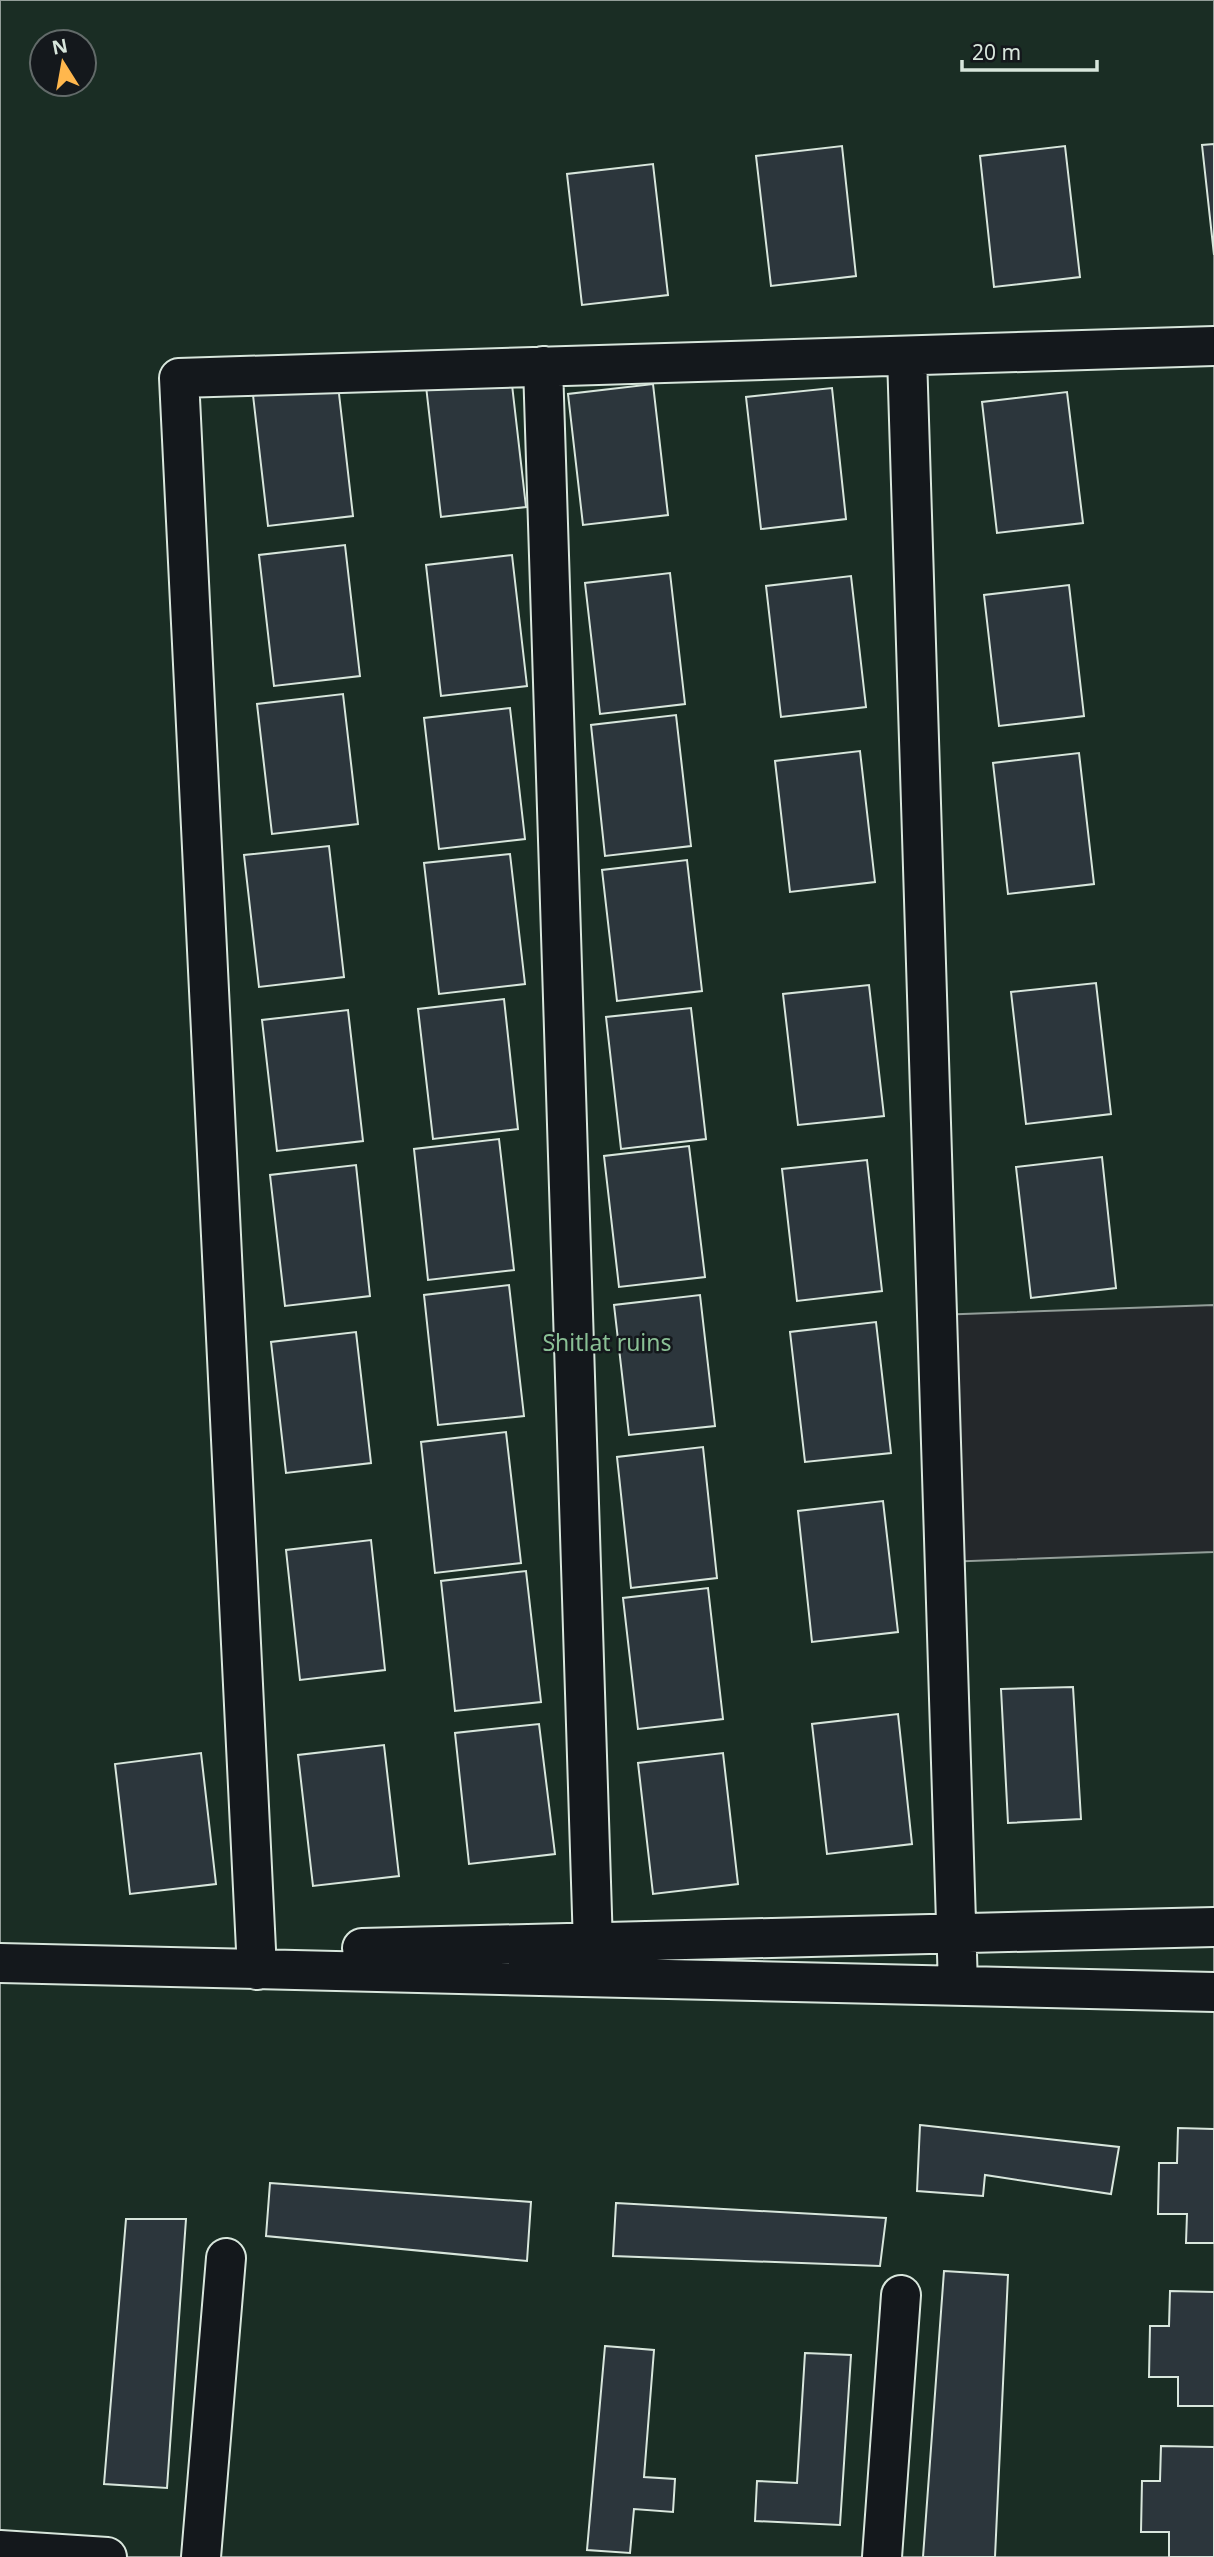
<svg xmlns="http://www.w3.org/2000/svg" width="1214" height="2557" viewBox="0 0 1214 2557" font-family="'Noto Sans',sans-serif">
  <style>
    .green { fill: #1a2d24; stroke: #939e99; stroke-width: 2; fill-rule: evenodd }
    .parking { fill: #24282b; stroke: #939e99; stroke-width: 2 }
    .building { fill: #2c363c; stroke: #d8e6dc; stroke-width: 2 }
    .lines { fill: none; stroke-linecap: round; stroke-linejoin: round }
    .minor-casing { stroke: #d8e6dc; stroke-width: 42 }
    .minor { stroke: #14181c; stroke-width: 38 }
    .labels { text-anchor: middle; stroke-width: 5; stroke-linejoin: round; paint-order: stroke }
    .park-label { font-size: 23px; fill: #8ac095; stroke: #14181c }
  </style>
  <rect width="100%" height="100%" fill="#14181c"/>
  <path class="green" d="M0,0H1214V2557H0ZM42,42H84V84H42Z"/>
  <path class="parking" d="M1214,1305V1552L944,1562L936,1315Z"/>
  <path class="building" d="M1214,144V255L1202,145Z
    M842,146L856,276L771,286L756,156Z
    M1065,146L1080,277L994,287L980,156Z
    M653,164L668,295L582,305L567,174Z
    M511,376L526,507L441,517L426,386Z
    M653,384L668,515L583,525L568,394Z
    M338,385L353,516L268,526L253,395Z
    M832,388L846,519L761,529L746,397Z
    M1067,392L1083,523L997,533L982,402Z
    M345,545L360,676L274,686L259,555Z
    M512,555L527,686L441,696L426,565Z
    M670,573L685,704L600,714L585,583Z
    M851,576L866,707L781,717L766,586Z
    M1069,585L1084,716L999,726L984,595Z
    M343,694L358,824L272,834L257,704Z
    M510,708L525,839L439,849L424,718Z
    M676,715L691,846L605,856L591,725Z
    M860,751L875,882L790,892L775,761Z
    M1079,753L1094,884L1008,894L993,763Z
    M329,846L344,977L259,987L244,855Z
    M510,854L525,984L439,994L424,863Z
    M687,860L702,991L617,1001L602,870Z
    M1096,983L1111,1114L1026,1124L1011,992Z
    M869,985L884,1116L798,1125L783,994Z
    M504,999L518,1129L433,1139L418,1009Z
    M691,1008L706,1139L621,1149L606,1017Z
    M348,1010L363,1141L277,1151L262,1020Z
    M499,1139L514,1270L428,1280L414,1149Z
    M689,1146L705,1277L619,1287L604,1156Z
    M1102,1157L1116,1288L1031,1298L1016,1167Z
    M867,1160L882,1291L797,1301L782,1169Z
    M356,1165L370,1296L285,1306L270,1175Z
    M509,1285L524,1416L438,1425L424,1295Z
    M700,1295L715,1426L629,1435L614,1305Z
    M876,1322L891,1453L805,1462L790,1332Z
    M356,1332L371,1463L286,1473L271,1342Z
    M506,1432L521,1563L435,1573L421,1442Z
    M703,1447L717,1578L631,1588L617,1457Z
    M883,1501L898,1632L812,1642L798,1511Z
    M371,1540L385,1670L300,1680L286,1550Z
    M526,1571L541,1702L455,1711L441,1581Z
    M708,1588L723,1719L638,1729L623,1598Z
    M1073,1687L1081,1819L1008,1823L1001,1689Z
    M898,1714L912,1844L827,1854L812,1724Z
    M539,1724L555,1854L469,1864L455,1733Z
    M384,1745L399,1876L313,1886L298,1755Z
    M201,1753L216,1884L130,1894L115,1764Z
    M723,1753L738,1884L653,1894L638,1763Z
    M920,2125L1119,2147L1111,2194L985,2175L983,2196L917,2191Z
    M1178,2128L1214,2129V2243H1186L1187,2214H1158L1159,2163H1177Z
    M270,2183L531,2202L527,2261L266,2236Z
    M616,2203L886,2218L880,2266L613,2256Z
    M126,2219H186L167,2488L104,2484Z
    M944,2271L1008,2275L995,2557H923Z
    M1170,2291L1214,2292V2406H1178V2377H1149L1150,2326H1169Z
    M605,2346L654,2350L644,2477L675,2479L673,2512L634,2509L630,2553L587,2550Z
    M805,2353L851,2355L840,2525L755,2521L757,2481L797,2483Z
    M1161,2446L1214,2447V2557H1169V2532H1141L1142,2481H1160Z"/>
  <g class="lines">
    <g class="minor-casing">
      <path id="minor" d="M907,356L958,1986
        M543,366L594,1977
        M362,1948L1214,1927
        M0,1963L1214,1992
        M257,1970L179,378L1214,346
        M0,2550L107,2557
        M201,2557L226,2258
        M882,2557L901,2295"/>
    </g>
    <use href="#minor" class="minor"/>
  </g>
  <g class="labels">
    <g class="park-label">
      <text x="607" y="1351">Shitlat ruins</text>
    </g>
  </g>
  <g transform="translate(63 63) rotate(349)"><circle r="33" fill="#14181c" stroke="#626a69" stroke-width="2"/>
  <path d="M0-5L12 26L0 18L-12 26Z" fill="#ffb74d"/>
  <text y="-10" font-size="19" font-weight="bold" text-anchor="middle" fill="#d8e6dc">N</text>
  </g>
  <path d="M962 60v10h135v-10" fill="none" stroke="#d8e6dc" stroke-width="3.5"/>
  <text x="972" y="60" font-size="21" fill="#d8e6dc" stroke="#14181c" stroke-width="5" paint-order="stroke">20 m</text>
</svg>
